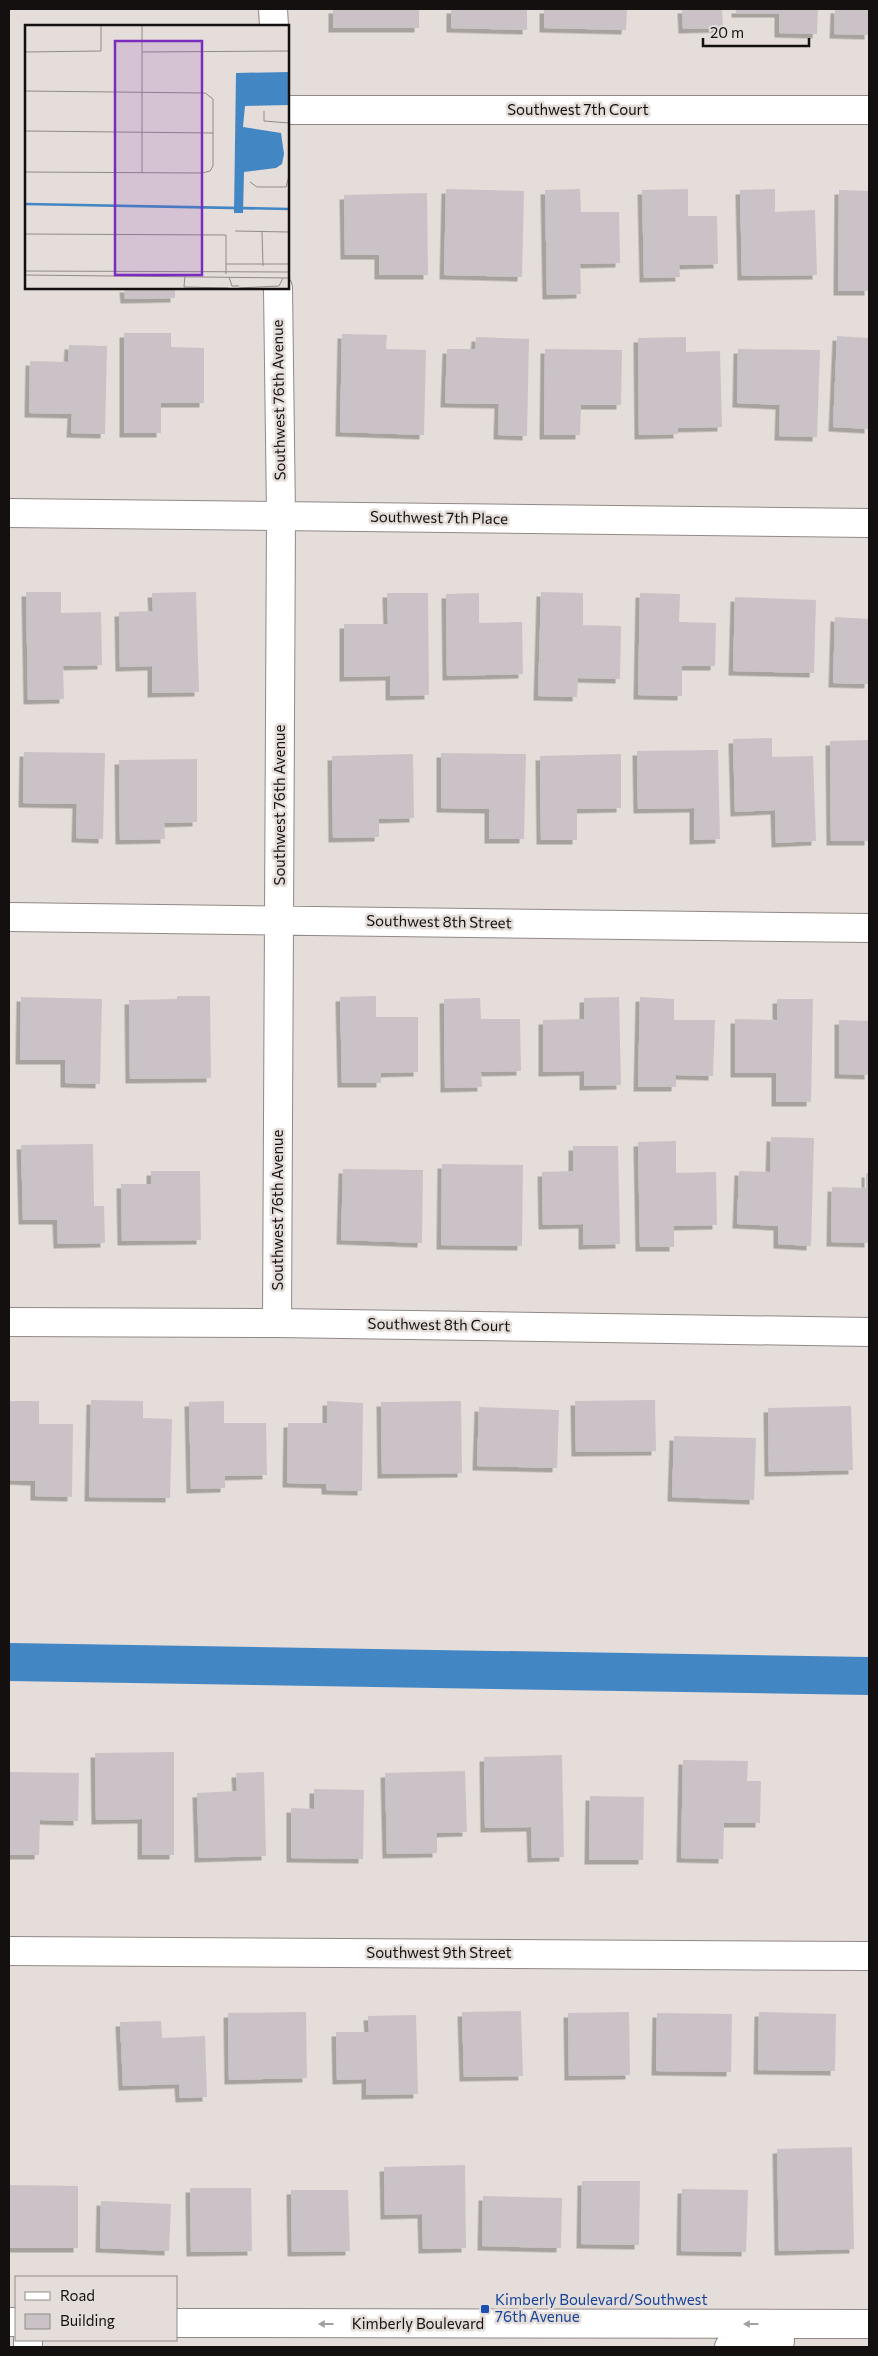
<svg xmlns="http://www.w3.org/2000/svg" width="878" height="2356" viewBox="0 0 878 2356" font-family="Commissioner,sans-serif">
  <style>
    .lines { fill: none; stroke-linecap: round; stroke-linejoin: round }
    .canal { stroke: #4386c4; stroke-width: 38 }
    .building { fill: #cac2c6; filter: url(#shadow) }
    .minor-casing { stroke: #918986; stroke-width: 30 }
    .minor { stroke: #fff; stroke-width: 28 }
    .oneway { fill: #a19f9f }
    .transit-dot { fill: #1a4fb4; stroke: #e5ddd9; stroke-width: 2 }
    .labels { text-anchor: middle; stroke-width: 5; stroke-linejoin: round; paint-order: stroke }
    .street-label { font-size: 15px; fill: #13100f; stroke: #e5ddd9 }
    .transit-label { font-size: 15px; fill: #164399; stroke: #e5ddd9; text-anchor: start }
    .inset-river { fill: none; stroke: #4386c4; stroke-width: 2.5 }
    .inset-road { fill: none; stroke: #918b88; stroke-width: 1 }
    .view { fill: #7b2cbf; fill-opacity: 0.15; stroke: #7b2cbf; stroke-width: 2.5 }
    .inset-edge { fill: none; stroke: #13100f; stroke-width: 2.5 }
  </style>
  <defs>
    <filter id="shadow"><feDropShadow dx="-4.5" dy="4.5" stdDeviation="0" flood-color="#0004"/></filter>
  </defs>
  <rect width="100%" height="100%" fill="#e5ddd9"/>
  <g class="lines">
    <path class="canal" d="M9,1662L869,1676"/>
  </g>
  <path class="building" d="M333,9H419V28H333Z
    M451,9H527V30L451,28Z
    M544,9H627L626,30L544,28Z
    M682,9H722L723,28L683,29Z
    M736,9H818L817,34L779,33V13H736Z
    M835,9H869V35L834,34Z
    M446,189L524,191L522,277L444,275Z
    M580,189L581,212H619L620,263L580,264L581,294L547,295L545,190Z
    M688,189V216H717L718,264L679,265L680,277L644,278L642,190Z
    M775,189V212L815,210L817,275L742,276L740,190Z
    M839,190L869,191V291H838Z
    M427,193L428,275H379V255H345L344,195Z
    M124,288H175V298L125,299Z
    M124,333H171V347L204,348V403H161V433H124Z
    M342,334L387,335L386,349L426,350L424,435L340,432Z
    M837,336L869,338V429L833,427Z
    M476,337L529,339L527,436L498,435L499,404L445,403L447,349H475Z
    M686,337V352L720,351L722,427L678,428V434L639,435L638,338Z
    M69,345L107,346L105,434L71,433L72,414L29,413L30,361L68,362Z
    M545,349L622,350L621,405H581L580,435H544Z
    M738,349L820,350L817,437L779,436L780,405L737,403Z
    M26,592H61V613L101,612L102,665L63,666L64,699L28,700Z
    M196,592L199,692L152,693V666L120,667L119,612L153,611L152,593Z
    M541,592L583,593V625L621,626L620,679L578,678L577,697L538,696Z
    M387,593H428L429,695L390,696V676L344,677V624H388Z
    M479,593V623L522,622L523,674L447,676L446,594Z
    M640,593L680,594L679,622L716,623L715,666H682V696L638,695Z
    M735,597L816,600L814,673L733,671Z
    M835,617L869,619V684L833,683Z
    M772,738V757L813,756L816,841L776,843L775,810L735,812L733,739Z
    M869,740V841H831L830,741Z
    M718,750L720,839L694,840V808L638,809L637,751Z
    M24,752L105,753L103,839L76,838L77,804L23,803Z
    M441,753L526,754L524,839H489V809L441,808Z
    M413,754L414,818L379,819V837L333,838L332,756Z
    M621,754V808L577,809V840H541L540,756Z
    M197,759V822L164,823L165,839L120,840L119,760Z
    M177,996H210L211,1078L130,1079L129,1000L177,999Z
    M376,996V1017H418V1072L381,1073V1083H342L340,997Z
    M21,997L102,999L100,1084L65,1083V1060H20Z
    M619,997L621,1085L584,1086V1071L543,1072V1020L584,1019V998Z
    M640,997L674,999V1020H715L713,1076L676,1075V1087H638Z
    M480,998L481,1019H520L521,1071L481,1072L482,1087L445,1088L444,999Z
    M777,999H813L811,1102H776V1073H735V1019L777,1020Z
    M839,1020L869,1021V1075L839,1074Z
    M771,1137L814,1138L811,1246L778,1244V1226L737,1224L739,1171L770,1172Z
    M676,1141V1173L716,1172L717,1225L674,1226V1247H640L638,1142Z
    M93,1144L94,1206H104L105,1243L58,1244L57,1220H23L21,1145Z
    M573,1146H618L620,1244L583,1245V1224L543,1225L542,1172L573,1171Z
    M442,1164L523,1165L522,1246L441,1245Z
    M343,1169L423,1170L422,1243L341,1240Z
    M151,1171H200L201,1240L122,1241L121,1184H151Z
    M866,1173H869V1243L831,1242L832,1187L866,1188Z
    M91,1400L143,1401V1418L172,1419L170,1498L89,1497Z
    M655,1400L656,1451L576,1452L575,1401Z
    M9,1401H39V1424H73L72,1497L35,1496V1481L9,1480Z
    M224,1401V1423H266L267,1475L225,1476V1488L191,1489L189,1402Z
    M327,1401L363,1403L362,1491L326,1490V1484L287,1483L288,1423H327Z
    M461,1401L462,1473L382,1474L381,1402Z
    M851,1406L853,1470L769,1472L768,1408Z
    M479,1407L559,1410L557,1468L477,1466Z
    M674,1436L756,1438L754,1500L672,1497Z
    M174,1752V1855H142V1819L96,1820L95,1753Z
    M562,1755L564,1857L532,1858L531,1827L485,1828L484,1757Z
    M683,1760L748,1761L747,1781H761L760,1823H724L723,1859L681,1858Z
    M465,1771L467,1832L437,1833V1853L387,1854L385,1773Z
    M9,1772L79,1773L78,1821L40,1820L39,1855H9Z
    M264,1772L266,1856L199,1858L197,1793L237,1791L236,1773Z
    M314,1789L364,1790L363,1859L291,1858V1808L314,1809Z
    M590,1796L644,1797L643,1860H589Z
    M521,2011L523,2076L464,2077L462,2012Z
    M306,2012L307,2078L229,2080L228,2013Z
    M629,2012L630,2075L569,2076L568,2013Z
    M759,2012L836,2014L835,2071L758,2070Z
    M657,2013L732,2014L731,2072L656,2071Z
    M416,2015L418,2094L366,2095V2079L337,2080L336,2032H369L368,2016Z
    M161,2021L162,2038L205,2036L207,2097L180,2098L179,2084L123,2086L120,2022Z
    M852,2147L854,2249L779,2251L777,2149Z
    M465,2165L466,2248L423,2249L422,2214L385,2215L384,2167Z
    M582,2181H640L639,2245L581,2244Z
    M9,2185L78,2186V2248H9Z
    M190,2188H251L252,2251L191,2252Z
    M682,2189L748,2190L746,2252L681,2251Z
    M291,2190H348L350,2251L292,2252Z
    M483,2196L562,2198L561,2248L482,2246Z
    M101,2201L171,2204L169,2251L100,2248Z"/>
  <g class="lines">
    <g class="minor-casing">
      <path id="minor" d="M273,9L274,26
        M288,110H869
        M9,513L869,523
        M9,917L869,928
        M9,1322L277,1323L869,1332
        M277,1323L281,516L278,288
        M9,1951L869,1956
        M9,2322H16
        M176,2323L869,2324
        M28,2340V2347
        M729,2347L740,2344L780,2341"/>
    </g>
    <use href="#minor" class="minor"/>
  </g>
  <defs><path id="oneway-solid" d="M-6-.8H1V-3.2L6.5 0L1 3.2V.8H-6Z" transform="scale(1.25)"/></defs>
  <g class="oneway">
    <use href="#oneway-solid" transform="translate(326 2324) rotate(-180)"/>
    <use href="#oneway-solid" transform="translate(751 2324) rotate(180)"/>
  </g>
  <rect class="transit-dot" x="480" y="2304" width="10" height="10" rx="2.5"/>
  <g class="labels">
    <g class="street-label">
      <text x="578" y="115">Southwest 7th Court</text>
      <text transform="translate(279 400) rotate(-91)" y="5">Southwest 76th Avenue</text>
      <text transform="translate(439 518) rotate(1)" y="5">Southwest 7th Place</text>
      <text transform="translate(280 805) rotate(-90)" y="5">Southwest 76th Avenue</text>
      <text transform="translate(439 922) rotate(1)" y="5">Southwest 8th Street</text>
      <text transform="translate(278 1210) rotate(-90)" y="5">Southwest 76th Avenue</text>
      <text transform="translate(439 1325) rotate(1)" y="5">Southwest 8th Court</text>
      <text x="439" y="1958">Southwest 9th Street</text>
      <text x="418" y="2329">Kimberly Boulevard</text>
    </g>
    <g class="transit-label">
      <text x="495" y="2305">Kimberly Boulevard/Southwest<tspan x="495" dy="17">76th Avenue</tspan></text>
    </g>
  </g>
  <g transform="translate(25 25)">
    <rect width="264" height="264" fill="#e5ddd9"/>
    <path d="M264,47V80L220,81L218,102L256,108L259,129L257,139L251,143L219,147L218,188H209L211,48Z" fill="#4386c4"/>
    <path class="inset-river" d="M0,179L264,184"/>
    <path class="inset-road" d="M117,1V147M0,27L76,26V1M117,27L264,26M0,66L180,68L188,74V141L185,146L177,148L0,147M239,86V96L264,98M0,106L188,108M225,157L232,162H261L264,151M210,206L263,207M237,207L238,241M0,209L201,210V249M201,239H264M0,246L264,247M0,250L264,253M160,250L159,262L203,263M204,252L207,261H214M214,263L254,261L258,253"/>
    <path class="view" d="M90,16H177V250H90Z"/>
    <rect width="264" height="264" class="inset-edge"/>
  </g>
  <rect width="878" height="2356" fill="none" stroke="#13100f" stroke-width="20"/>
  <rect x="15" y="2276" width="162" height="65" fill="#e5ddd9" stroke="#918b88"/>
  <rect x="25" y="2292" width="25" height="8" fill="#ffffff" stroke="#918b88"/>
  <text x="60" y="2301" font-size="15" fill="#13100f">Road</text>
  <rect x="25" y="2314" width="25" height="15" fill="#cac2c6" stroke="#918b88"/>
  <text x="60" y="2326" font-size="15" fill="#13100f">Building</text>
  <path d="M703 38v8h106v-8" fill="none" stroke="#13100f" stroke-width="2.5"/>
  <text x="710" y="38" font-size="15" fill="#13100f" stroke="#e5ddd9" stroke-width="4" paint-order="stroke">20 m</text>
</svg>
